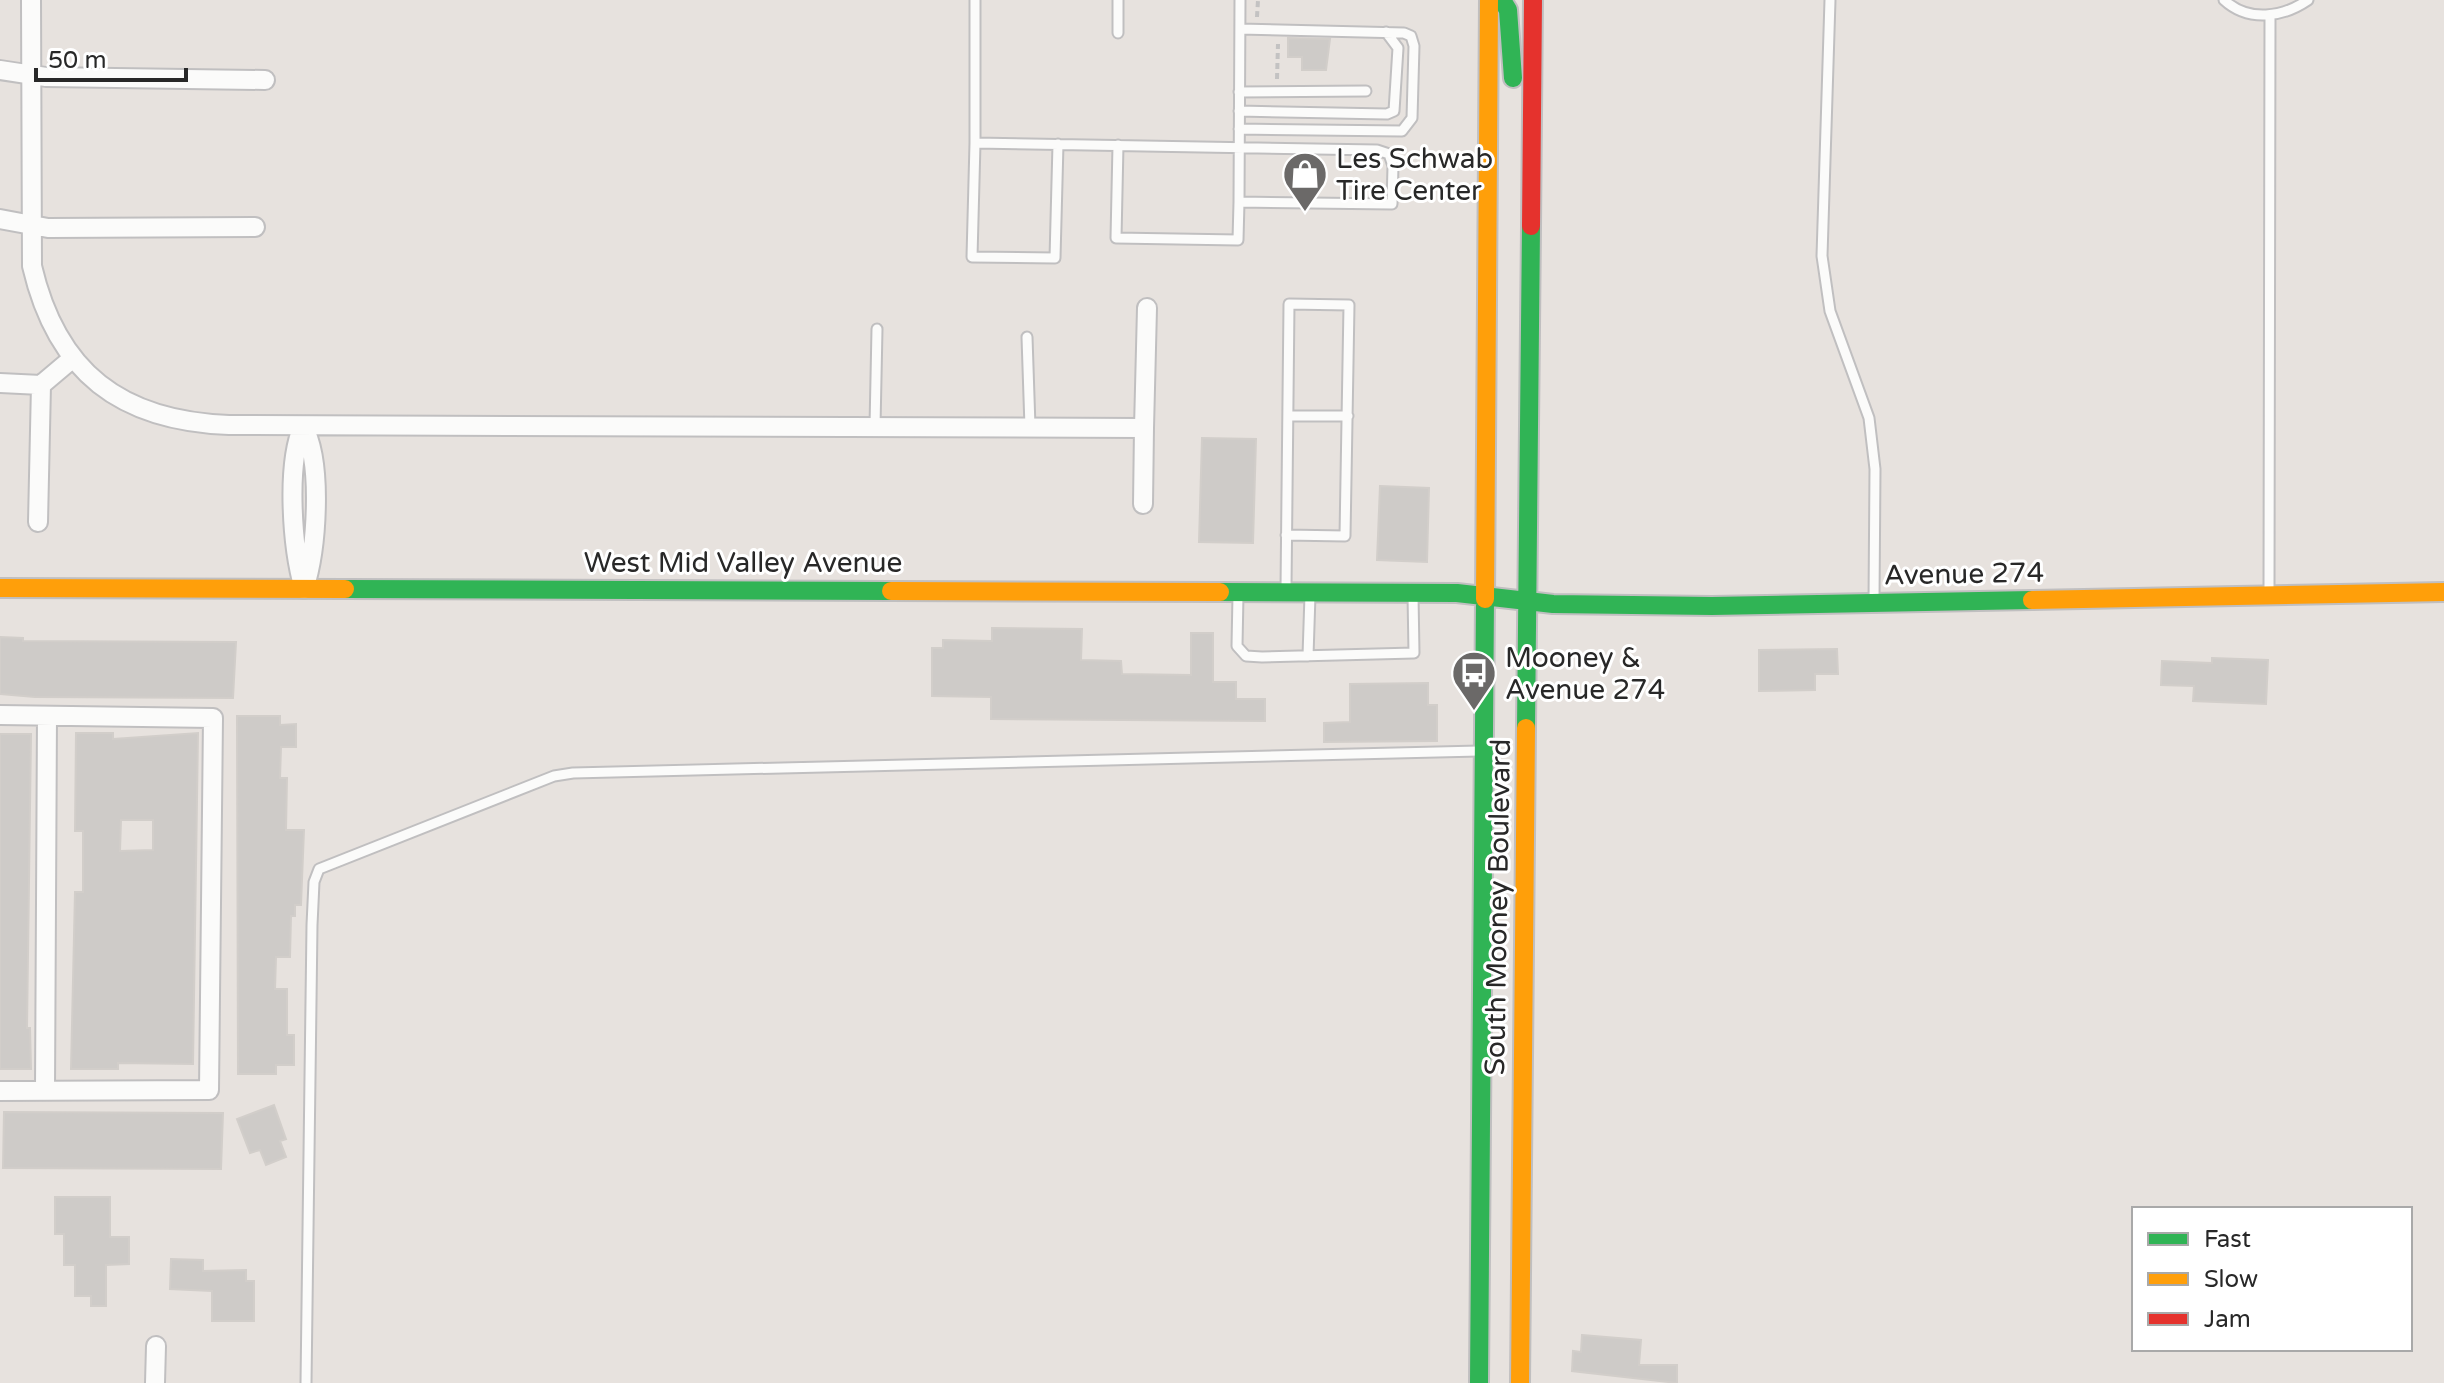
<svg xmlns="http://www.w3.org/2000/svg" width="2444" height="1383" viewBox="0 0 2444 1383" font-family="'Varela Round',sans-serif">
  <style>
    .building { fill: #cecbc8; stroke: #d2ceca; stroke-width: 2; fill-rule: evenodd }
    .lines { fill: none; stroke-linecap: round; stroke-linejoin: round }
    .lane-casing { stroke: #c0bfc0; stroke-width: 13 }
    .street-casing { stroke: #c0bfc0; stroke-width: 22 }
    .fast-casing { stroke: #c0bfc0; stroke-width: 22 }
    .slow-casing { stroke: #c0bfc0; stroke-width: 22 }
    .jam-casing { stroke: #c0bfc0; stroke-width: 22 }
    .path { stroke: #c3c2c2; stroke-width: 4; stroke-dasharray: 6 4; stroke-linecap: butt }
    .lane { stroke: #fbfbfa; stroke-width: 9 }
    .street { stroke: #fbfbfa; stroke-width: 18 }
    .fast { stroke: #30b455; stroke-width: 18 }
    .slow { stroke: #ff9f0a; stroke-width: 18 }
    .jam { stroke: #e5322d; stroke-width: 18 }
    .labels { text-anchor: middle; stroke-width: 6; stroke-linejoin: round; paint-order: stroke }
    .poi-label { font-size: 28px; fill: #282828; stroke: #fff; text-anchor: start }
    .street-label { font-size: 28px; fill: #282828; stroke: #fff }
  </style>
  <rect width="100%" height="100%" fill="#e7e2de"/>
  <path class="building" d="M1288,38L1330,39L1326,70H1302V57H1288Z
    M1202,438L1256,439L1253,543L1199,542Z
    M1380,486L1429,488L1427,562L1377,560Z
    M992,628L1082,629L1081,660L1121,661L1122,674L1191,675V633H1213V682H1236V699H1265V721L991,719V697L932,696V648H943V640L992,641Z
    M0,637L23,638V641L236,642L233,698L35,697L0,694Z
    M1837,649L1838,674H1815V690L1759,691V650Z
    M2212,658L2268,660L2266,704L2193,701L2194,686L2161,685L2162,661L2212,663Z
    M1428,683V705H1437V741L1324,742V723L1350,722V684Z
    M237,716H280V725L296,724V747H281L280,778H287L286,830H304L301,905H295V916H291L290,957H276L275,989H287V1035H294V1065H276V1074H238Z
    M76,733H113V739L198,733L193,1064L118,1063V1069H71L75,892H83V831H75ZM121,820H153V850L120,851Z
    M0,734H31L27,1028H30L31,1069H0Z
    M274,1105L286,1139L280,1141L286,1157L266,1165L260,1150L250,1153L237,1119Z
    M4,1112L223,1113L221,1169L3,1168Z
    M55,1197H110V1237H129V1264L106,1265V1306H91V1296H75V1265H64V1234H55Z
    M171,1259L203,1260V1271L246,1270V1281H254V1321H212V1291L170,1289Z
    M1582,1335L1641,1340L1639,1365H1677V1383L1572,1371L1573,1351L1581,1352Z"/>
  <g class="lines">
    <g class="lane-casing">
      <path id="lane" d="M975,0V143C1109,145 1243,147 1377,150L1389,154L1393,166L1392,204L1239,202L1240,0
        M1830,0L1822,256L1830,311L1869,418L1875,469L1874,601
        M2224,0C2249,23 2283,17 2308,0
        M1118,33V0
        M1239,92L1366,91
        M1239,111L1387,114L1394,111L1398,48L1386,32
        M1239,129L1402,131L1412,118L1414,46L1411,36L1404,33L1240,29
        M975,143L972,257L1055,258L1058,144
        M1118,145L1116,238L1238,240L1239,202
        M1027,337L1030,427
        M1288,416H1348
        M875,426L877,329
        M1286,535L1345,536L1349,305L1289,304L1286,588
        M2269,593L2270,16
        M1238,595L1237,646L1246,656L1262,657L1414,653L1413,595
        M1308,656L1310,595
        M306,1383L312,925L314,882L319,869L554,776L573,773L1479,751"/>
    </g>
    <g class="street-casing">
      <path id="street" d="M31,0L32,266C57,373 121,421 229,425L1144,428L1143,504
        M0,70L46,77L265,80
        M0,219L48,228L255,227
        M0,383L41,385L73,358
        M303,426C323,462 317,549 304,589
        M303,426C286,465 292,547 304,589
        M1144,428L1147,308
        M38,522L41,385
        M0,715L213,718L209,1090L0,1091
        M45,1090L47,716
        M155,1383L156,1346"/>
    </g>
    <g class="fast-casing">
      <path id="fast" d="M1502,0L1508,10L1513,78
        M345,589L891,591
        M1220,592L1457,593L1553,604L1712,606L2032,600
        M1526,728L1531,226
        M1479,1383L1485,599"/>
    </g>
    <g class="slow-casing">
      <path id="slow" d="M0,588L345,589
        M891,591L1220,592
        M1485,599L1489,0
        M2032,600L2444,592
        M1520,1383L1526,728"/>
    </g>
    <g class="jam-casing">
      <path id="jam" d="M1531,226L1533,0"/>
    </g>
    <path class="path" d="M1257,17L1258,0
      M1277,79L1278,44"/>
    <use href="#lane" class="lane"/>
    <use href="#street" class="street"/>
    <use href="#fast" class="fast"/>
    <use href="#slow" class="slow"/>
    <use href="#jam" class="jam"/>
  </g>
  <defs>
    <g id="shop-pin" transform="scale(2.3)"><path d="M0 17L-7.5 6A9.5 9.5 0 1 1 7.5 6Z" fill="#6b6968" stroke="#fff"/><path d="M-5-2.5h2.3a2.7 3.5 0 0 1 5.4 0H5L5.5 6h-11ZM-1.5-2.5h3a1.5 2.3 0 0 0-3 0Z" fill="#fff"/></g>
    <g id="bus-pin" transform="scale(2.3)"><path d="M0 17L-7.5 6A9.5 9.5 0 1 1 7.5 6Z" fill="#6b6968" stroke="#fff"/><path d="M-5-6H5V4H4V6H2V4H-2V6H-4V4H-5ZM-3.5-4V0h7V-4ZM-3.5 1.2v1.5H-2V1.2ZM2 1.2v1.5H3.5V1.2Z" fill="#fff"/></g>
  </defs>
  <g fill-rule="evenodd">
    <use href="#shop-pin" x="1305" y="174"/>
    <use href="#bus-pin" x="1474" y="673"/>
  </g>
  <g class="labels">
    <g class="poi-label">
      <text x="1336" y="168">Les Schwab<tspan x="1336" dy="32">Tire Center</tspan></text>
      <text x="1505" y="667">Mooney &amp;<tspan x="1505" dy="32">Avenue 274</tspan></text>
    </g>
    <g class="street-label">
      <text x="743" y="572">West Mid Valley Avenue</text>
      <text transform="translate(1964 573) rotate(-1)" y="10">Avenue 274</text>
      <text transform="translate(1497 907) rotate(-89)" y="10">South Mooney Boulevard</text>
    </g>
  </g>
  <rect x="2132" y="1207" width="280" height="144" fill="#ffffff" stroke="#a9a9a9" stroke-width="2"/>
  <rect x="2148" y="1233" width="40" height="12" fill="#30b455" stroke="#a9a9a9" stroke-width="2"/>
  <text x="2204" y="1247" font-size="24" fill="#282828">Fast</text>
  <rect x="2148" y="1273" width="40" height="12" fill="#ff9f0a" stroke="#a9a9a9" stroke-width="2"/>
  <text x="2204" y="1287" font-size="24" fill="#282828">Slow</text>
  <rect x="2148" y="1313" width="40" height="12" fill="#e5322d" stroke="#a9a9a9" stroke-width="2"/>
  <text x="2204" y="1327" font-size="24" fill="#282828">Jam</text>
  <path d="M36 68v12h150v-12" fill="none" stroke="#282828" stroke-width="4"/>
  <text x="48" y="68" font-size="24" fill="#282828" stroke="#ffffff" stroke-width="6" paint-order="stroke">50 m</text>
</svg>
